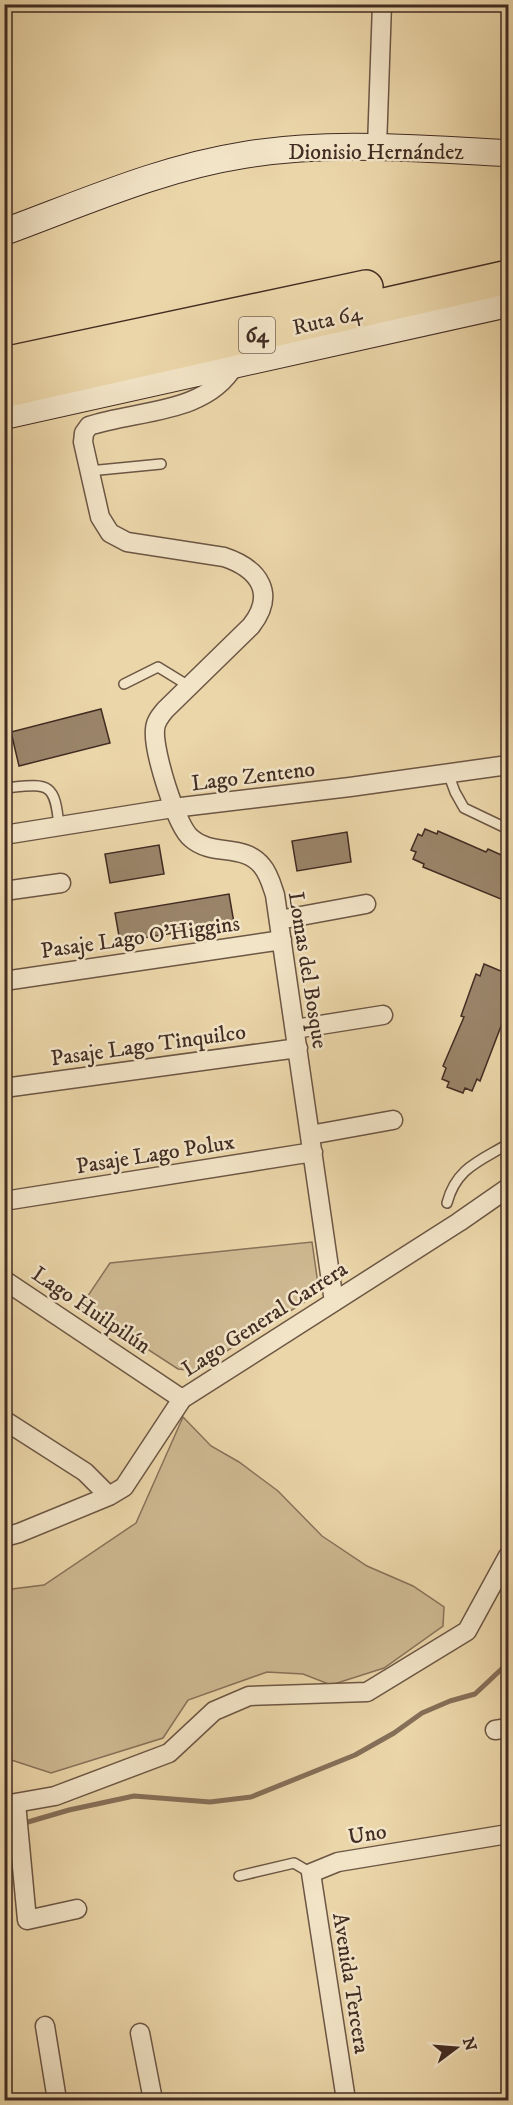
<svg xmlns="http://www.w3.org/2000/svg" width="513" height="2105" viewBox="0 0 513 2105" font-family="'IM FELL DW Pica',serif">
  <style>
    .green { fill: #ceb992; stroke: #88725a; stroke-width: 1.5 }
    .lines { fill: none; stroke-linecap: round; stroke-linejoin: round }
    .stream { stroke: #856f58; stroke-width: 5 }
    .building { fill: #9a8469; stroke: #422c23; stroke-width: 1.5 }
    .lane-casing { stroke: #6c5644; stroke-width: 12 }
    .street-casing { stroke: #6c5644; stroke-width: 21 }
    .secondary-casing { stroke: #422c23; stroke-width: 28 }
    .highway-casing { stroke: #422c23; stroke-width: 36 }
    .lane { stroke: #f2e4c7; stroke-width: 9 }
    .street { stroke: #f2e4c7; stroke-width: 18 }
    .secondary { stroke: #f2e4c7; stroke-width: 26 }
    .highway { stroke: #ebd6a9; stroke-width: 33 }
    .labels { text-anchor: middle; stroke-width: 5; stroke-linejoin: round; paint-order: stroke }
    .shield { fill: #f2e4c7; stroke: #776354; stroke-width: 1.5 }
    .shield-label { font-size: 21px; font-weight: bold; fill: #422c23 }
    .street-label { font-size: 22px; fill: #422c23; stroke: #f2e4c7 }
  </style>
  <rect width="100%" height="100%" fill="#ebd6a9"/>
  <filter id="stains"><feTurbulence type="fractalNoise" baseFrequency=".00333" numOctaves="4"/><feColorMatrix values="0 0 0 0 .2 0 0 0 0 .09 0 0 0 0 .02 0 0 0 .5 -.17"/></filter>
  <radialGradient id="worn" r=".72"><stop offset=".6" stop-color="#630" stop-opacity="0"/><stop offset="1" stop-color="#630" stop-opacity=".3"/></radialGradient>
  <path class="green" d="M312,1242L318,1284L314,1296L195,1371L178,1369L81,1306L110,1263Z
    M183,1417L211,1446L239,1462L278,1491L322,1536L367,1566L413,1586L444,1607L443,1626L384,1668L331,1685L303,1674L267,1672L188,1700L163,1738L51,1773L5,1758L4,1590L44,1585L136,1523Z"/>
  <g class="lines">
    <path class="stream" d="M4,1829L69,1810L134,1796L210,1802L251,1797L355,1755L394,1733L422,1713L450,1701L475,1694L508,1663"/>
  </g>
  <path class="building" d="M101,709L110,743L19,766L11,732Z
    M425,829L437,834L438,831L486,852L488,849L508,858V902L423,867L424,864L413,859L416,852L411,850L418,834L422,836Z
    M347,832L351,862L297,871L292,841Z
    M159,845L164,874L110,883L105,854Z
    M229,894L234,923L120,942L115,913Z
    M484,964L508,974V1008L480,1081L477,1079L472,1091L465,1088L463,1093L447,1087L449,1082L442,1079L446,1068L443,1066L464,1017L461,1016L476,974L480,976Z"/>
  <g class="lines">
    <g class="lane-casing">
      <path id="lane" d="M89,471L161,464
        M124,684L158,667L189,686
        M448,773L455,792L464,808L508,829
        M4,788C48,784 55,780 59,827
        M447,1203C456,1168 480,1161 508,1144
        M239,1876L294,1863L311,1873"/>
    </g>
    <g class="street-casing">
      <path id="street" d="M377,147L382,4
        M234,366C206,414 137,410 89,426L84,433L83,442L100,517L110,533L127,542L224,557C260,569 276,594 251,626L165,710C160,716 155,722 155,730C153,750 176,826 191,838C212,857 244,843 262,866C269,874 272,886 275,895L334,1302
        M4,835L173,808L350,787L508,765
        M4,891L61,883
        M279,920L366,904
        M4,981L282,940
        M295,1029L383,1015
        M4,1088L298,1048
        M310,1135L393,1120
        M4,1201L313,1152
        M4,1280L182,1399
        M4,1420L85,1472L109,1496
        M4,1537L19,1533L109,1496L124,1487L182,1399L459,1222L508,1188
        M495,1730L508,1728
        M16,1803L27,1920L77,1909
        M4,1805L55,1796L169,1753L214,1711L249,1696L367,1692L467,1631L508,1556
        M45,2026L57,2100
        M140,2033L153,2100
        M346,2100L311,1873L338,1862L508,1834"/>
    </g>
    <g class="secondary-casing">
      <path id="secondary" d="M4,232C83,203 161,168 244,155C331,140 421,149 508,153
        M4,416L508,304"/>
    </g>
    <g class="highway-casing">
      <path id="highway" d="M4,364L366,287
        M4,391L508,277"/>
    </g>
    <use href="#lane" class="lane"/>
    <use href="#street" class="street"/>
    <use href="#secondary" class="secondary"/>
    <use href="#highway" class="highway"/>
  </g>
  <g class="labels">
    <rect class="shield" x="239" y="317" width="36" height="36" rx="4.5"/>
    <g class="shield-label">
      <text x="257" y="342">64</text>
    </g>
    <g class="street-label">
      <text x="376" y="159">Dionisio Hernández</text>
      <text transform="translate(327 319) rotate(-13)" y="8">Ruta 64</text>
      <text transform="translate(253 775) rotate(-7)" y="8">Lago Zenteno</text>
      <text transform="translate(140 936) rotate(-8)" y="8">Pasaje Lago O'Higgins</text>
      <text transform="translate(309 970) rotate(81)" y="8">Lomas del Bosque</text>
      <text transform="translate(148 1044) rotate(-8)" y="8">Pasaje Lago Tinquilco</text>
      <text transform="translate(155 1153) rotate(-9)" y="8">Pasaje Lago Polux</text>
      <text transform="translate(92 1309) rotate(34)" y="8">Lago Huilpilún</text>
      <text transform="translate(264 1318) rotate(-33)" y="8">Lago General Carrera</text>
      <text transform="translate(367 1833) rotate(-9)" y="8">Uno</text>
      <text transform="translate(352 1983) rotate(81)" y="8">Avenida Tercera</text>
    </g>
  </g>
  <rect width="513" height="2105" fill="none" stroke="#ebd6a9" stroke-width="24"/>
  <rect x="6" y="6" width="501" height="2093" fill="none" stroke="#422c23" stroke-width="3"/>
  <rect x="12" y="12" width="489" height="2081" fill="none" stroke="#422c23" stroke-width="1.5"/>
  <g transform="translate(456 2048) rotate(74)" stroke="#f2e4c7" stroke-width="4.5" paint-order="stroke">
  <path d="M0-4.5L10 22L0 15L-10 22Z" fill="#422c23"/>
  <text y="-9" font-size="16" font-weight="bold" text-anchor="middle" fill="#422c23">N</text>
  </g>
  <rect width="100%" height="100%" filter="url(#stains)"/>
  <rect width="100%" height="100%" fill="url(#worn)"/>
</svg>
